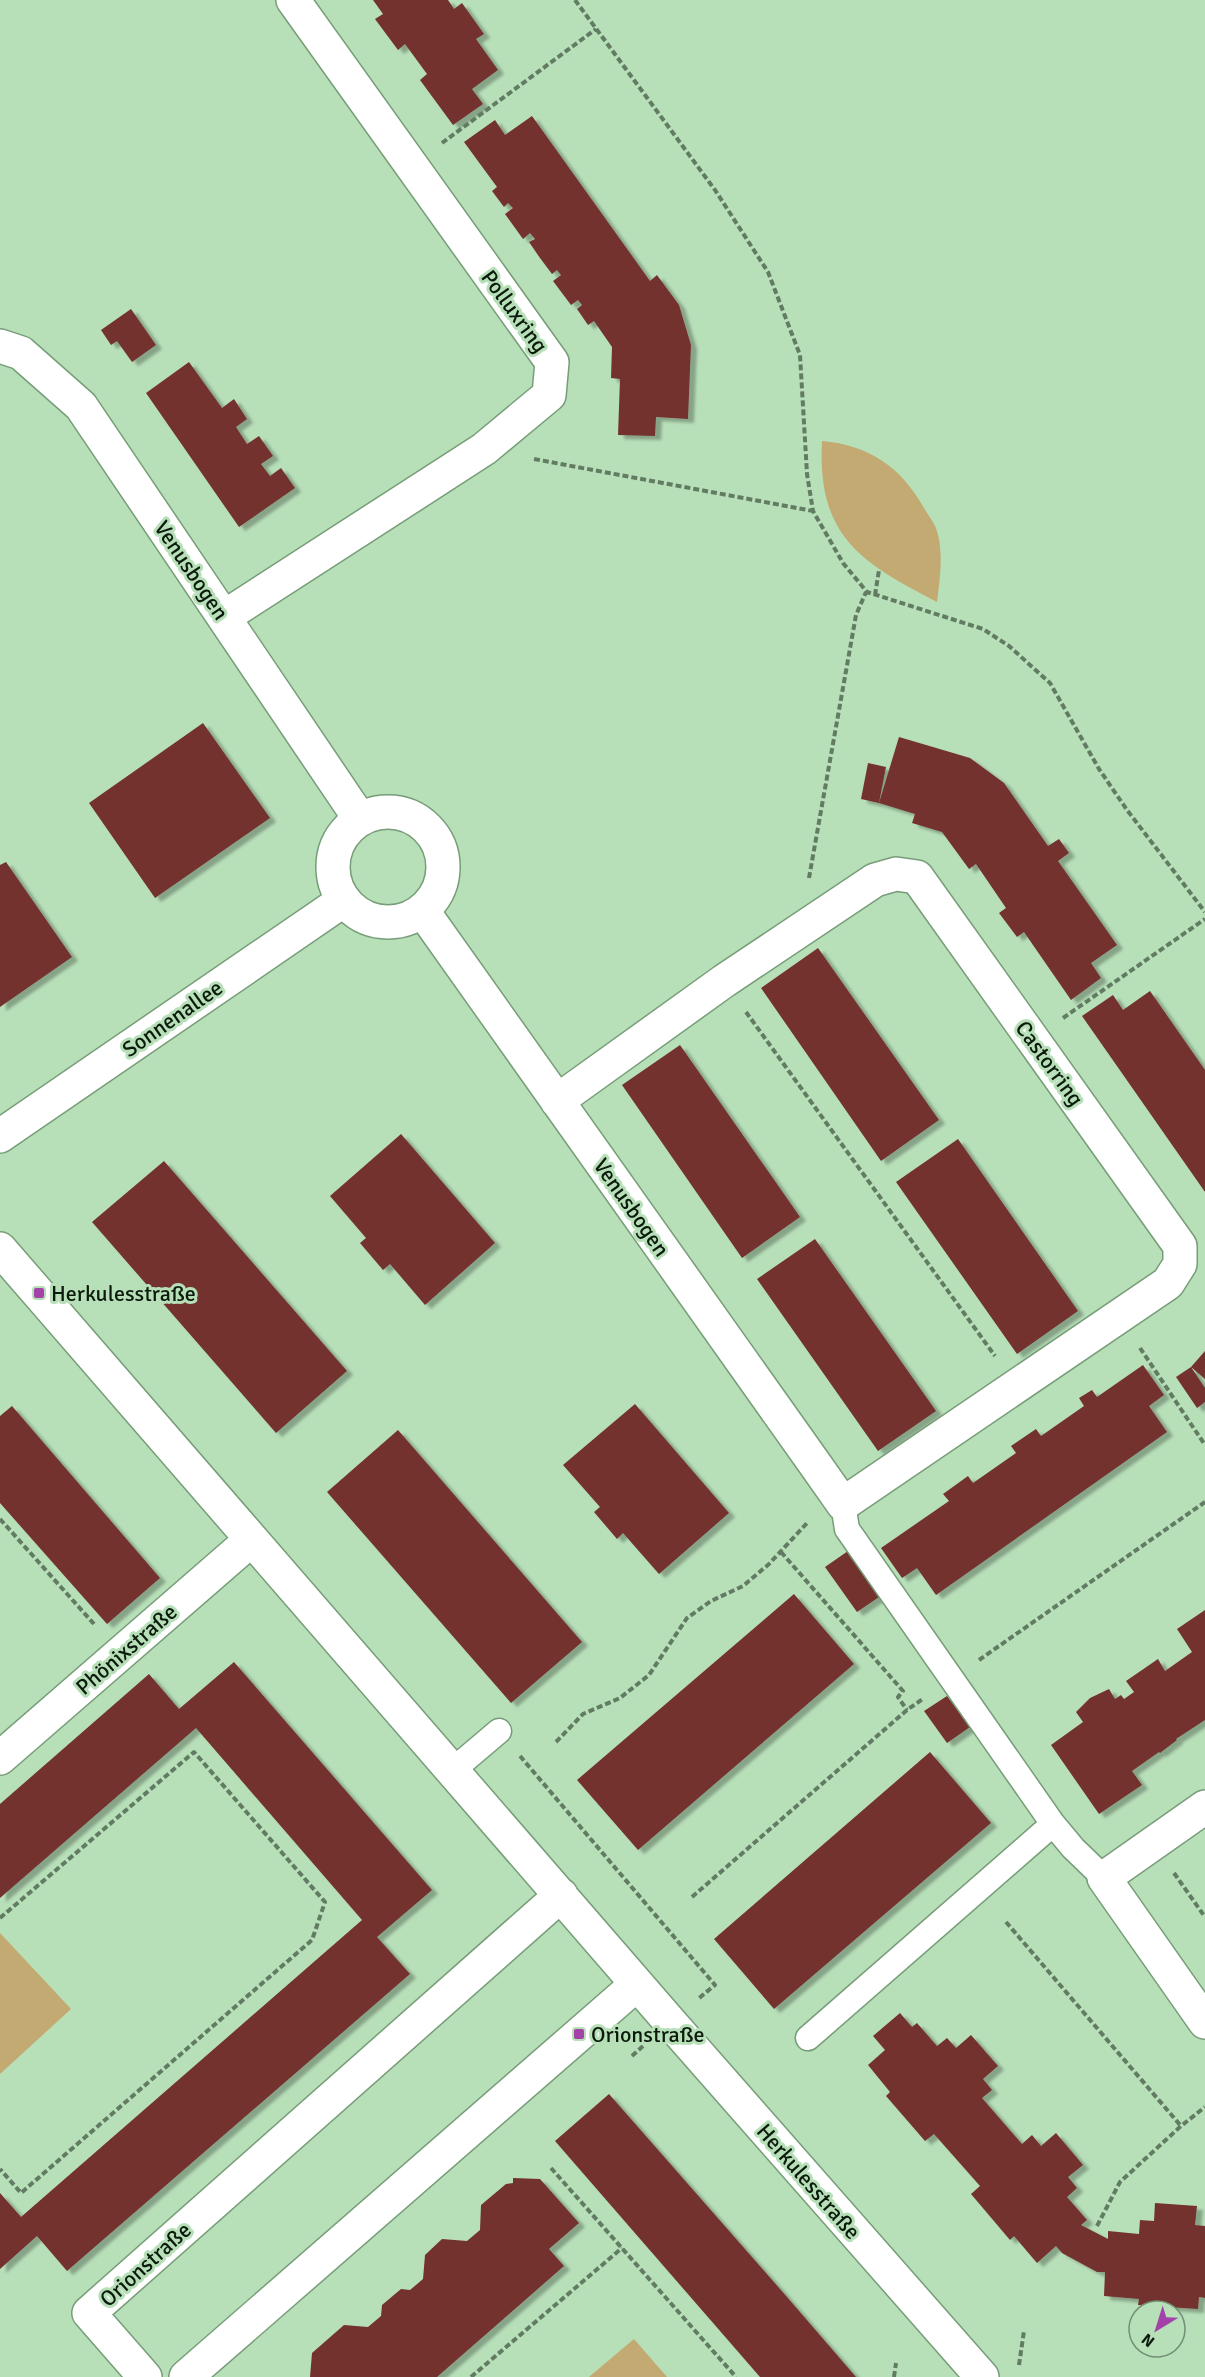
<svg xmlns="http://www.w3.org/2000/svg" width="1205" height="2377" viewBox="0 0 1205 2377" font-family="Signika,sans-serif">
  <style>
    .green { fill: #c3a972 }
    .building { fill: #73322e; filter: url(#shadow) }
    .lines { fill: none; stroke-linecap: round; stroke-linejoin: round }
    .service-casing { stroke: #779d78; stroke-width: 27 }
    .minor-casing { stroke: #779d78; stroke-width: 36 }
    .path { stroke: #617c62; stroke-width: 4; stroke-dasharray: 6 3; stroke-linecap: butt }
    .service { stroke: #fff; stroke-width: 24 }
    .minor { stroke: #fff; stroke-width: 33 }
    .poi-dot { fill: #a342a9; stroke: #b7dfb8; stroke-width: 2 }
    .labels { text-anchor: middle; stroke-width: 6; stroke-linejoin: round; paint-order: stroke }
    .street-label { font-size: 22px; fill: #0b1a0c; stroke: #b7dfb8 }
    .poi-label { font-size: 22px; fill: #0b1a0c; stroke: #b7dfb8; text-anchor: start }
  </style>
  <defs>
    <filter id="shadow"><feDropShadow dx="6" dy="4" stdDeviation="1.5" flood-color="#0004"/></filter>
  </defs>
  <rect width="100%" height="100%" fill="#b7dfb8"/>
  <path class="green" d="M822,441C869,445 901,467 924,508C928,515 933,521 936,528C944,551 940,578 937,602C860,562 817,536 822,441Z
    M0,1933L71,2009L0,2074Z
    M634,2339L667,2377H589Z"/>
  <path class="building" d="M373,0H448L454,9L462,3L484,34L476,39L498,70L472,89L483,104L453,125L420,80L427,74L405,44L398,50L375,19L383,14Z
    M532,116L650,281L657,275L679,305L691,345L688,419L656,417L655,436L618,435L620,379L611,378L612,347L594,321L588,325L577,309L582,305L578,300L571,305L553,281L561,275L557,270L552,274L540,258L529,242L535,239L530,233L523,239L505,214L513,208L508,203L504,207L492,191L497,187L464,142L495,120L505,135Z
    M131,309L156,345L132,362L117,341L111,345L101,330Z
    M189,362L222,408L234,399L247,419L236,427L247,444L259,436L273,456L261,464L270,476L281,468L295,488L239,527L146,393Z
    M203,723L270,818L155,898L89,803Z
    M899,737L970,758L1004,783L1048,846L1059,839L1069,853L1058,861L1117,945L1091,963L1101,978L1071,1000L1024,932L1017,937L999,913L1006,908L976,864L969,869L942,832L912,823L915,814L879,803Z
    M868,763L886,767L879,803L861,799Z
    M6,862L72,957L0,1007V865Z
    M818,948L939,1120L881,1161L761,988Z
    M1150,991L1205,1070V1192L1082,1016L1113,995L1123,1010Z
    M680,1045L800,1217L742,1258L622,1085Z
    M401,1134L495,1243L425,1305L390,1264L383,1270L360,1243L366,1238L330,1196Z
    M958,1139L1078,1311L1017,1354L896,1182Z
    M164,1161L347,1371L276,1433L92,1222Z
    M815,1239L936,1411L878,1451L757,1279Z
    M1205,1351V1379L1191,1367L1205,1388V1402L1197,1408L1176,1377L1191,1367Z
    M1143,1365L1164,1395L1149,1406L1167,1432L936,1595L917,1568L902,1578L881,1548L949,1501L943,1494L968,1476L973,1483L1016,1453L1011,1446L1036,1429L1041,1436L1084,1406L1079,1398L1092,1390L1097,1397Z
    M635,1404L729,1513L659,1574L623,1533L617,1539L594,1512L600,1507L563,1465Z
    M12,1406L160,1578L107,1624L0,1503V1416Z
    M398,1430L582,1642L511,1703L327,1492Z
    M848,1551L879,1597L857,1612L825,1567Z
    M794,1594L854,1664L638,1850L577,1780Z
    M1205,1610V1720L1176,1739L1177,1740L1160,1753L1159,1752L1132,1771L1142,1785L1099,1814L1051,1745L1083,1722L1076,1712L1090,1698L1109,1689L1115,1699L1121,1695L1124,1699L1134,1692L1126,1681L1158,1659L1165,1671L1192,1652L1177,1629Z
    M234,1662L432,1890L377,1937L410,1974L67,2271L37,2236L0,2269V2193L21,2217L362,1920L196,1728L0,1898V1804L149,1674L179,1709Z
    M947,1696L970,1727L947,1743L924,1711Z
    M930,1752L991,1823L774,2009L714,1939Z
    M900,2013L912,2027L917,2023L937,2046L947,2038L956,2048L971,2035L998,2066L983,2079L992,2090L982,2098L1022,2144L1032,2135L1041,2146L1056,2133L1083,2165L1068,2177L1077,2188L1067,2197L1087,2220L1081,2225L1108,2239V2231L1139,2234L1140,2220L1154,2221L1155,2203L1197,2206L1195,2225L1205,2226V2298L1199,2297L1198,2309L1138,2305L1139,2299L1104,2296L1105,2272H1097L1062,2253L1056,2246L1037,2263L1014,2236L1010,2240L971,2194L980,2186L934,2134L925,2141L886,2096L890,2092L868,2065L885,2050L873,2036Z
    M609,2094L787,2297L856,2377H760L555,2141Z
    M513,2178L540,2179L579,2223L549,2249L564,2266L437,2377H310L312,2353L344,2325L368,2327L381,2316L382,2305L401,2289L410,2290L423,2279L425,2255L442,2239L467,2241L480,2230L481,2205L506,2184L513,2183Z"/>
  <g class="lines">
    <g class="service-casing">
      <path id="service" d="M843,1504L847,1529L1053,1824L1073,1848L1104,1878
        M453,1770L499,1731
        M808,2038L1053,1824"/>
    </g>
    <g class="minor-casing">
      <path id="minor" d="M0,346L21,353L81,406L360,819
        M224,617L484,449L549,395L552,362L293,0
        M333 867a55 55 0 1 1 110 0a55 55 0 1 1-110 0Z
        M422,910L817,1467L843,1504L1168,1283L1180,1264V1246L917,877L896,874L875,880L724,981L557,1101
        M0,1136L344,900
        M0,1249L670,2022L982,2377
        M0,1758L251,1540
        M1205,1807L1104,1878L1205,2022
        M145,2377L89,2313L561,1895
        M186,2377L637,1984"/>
    </g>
    <path class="path" d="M575,0L715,190L768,272L800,355L807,474L813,511L843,563L867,592L983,629L1009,646L1050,683L1099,769L1127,810L1205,912
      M442,143L596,29
      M534,459L813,511
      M875,595L879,570
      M809,878L856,615L866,592
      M746,1012L995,1356
      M1063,1018L1205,919
      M1140,1348L1205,1445
      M0,1519L94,1624
      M781,1552L903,1691L898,1697L907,1710
      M979,1660L1205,1502
      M556,1742L583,1714L620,1698L649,1675L687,1618L711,1601L743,1586L769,1564L808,1522
      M520,1756L715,1985L698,1999
      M1174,1873L1205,1917
      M692,1897L907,1710L924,1698
      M0,1918L194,1752L325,1902L312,1940L21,2193L0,2169
      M1006,1922L1181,2126
      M632,2056L643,2046
      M551,2168L736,2377
      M1097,2226L1120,2182L1181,2126L1205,2107
      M1019,2365L1024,2331
      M471,2377L622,2248
      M894,2377L896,2363"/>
    <use href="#service" class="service"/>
    <use href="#minor" class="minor"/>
  </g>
  <g class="poi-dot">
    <rect x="33" y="1287" width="12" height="12" rx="3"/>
    <rect x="573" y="2028" width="12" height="12" rx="3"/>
  </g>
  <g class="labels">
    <g class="street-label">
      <text transform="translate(515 311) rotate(54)" y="8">Polluxring</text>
      <text transform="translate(192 570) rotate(56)" y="8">Venusbogen</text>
      <text transform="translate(172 1018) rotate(-35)" y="8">Sonnenallee</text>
      <text transform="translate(1050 1063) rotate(54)" y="8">Castorring</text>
      <text transform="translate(632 1207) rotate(55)" y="8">Venusbogen</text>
      <text transform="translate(126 1649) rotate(-41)" y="8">Phönixstraße</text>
      <text transform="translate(809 2181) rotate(49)" y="8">Herkulesstraße</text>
      <text transform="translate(145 2264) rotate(-42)" y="8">Orionstraße</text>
    </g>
    <g class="poi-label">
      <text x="51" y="1301">Herkulesstraße</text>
      <text x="591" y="2042">Orionstraße</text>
    </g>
  </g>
  <g transform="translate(1157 2329) rotate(218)"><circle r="28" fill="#b7dfb8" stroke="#729073" stroke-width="1.5"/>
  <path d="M0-4.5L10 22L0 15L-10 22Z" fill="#a342a9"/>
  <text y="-9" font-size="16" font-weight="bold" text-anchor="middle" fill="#0b1a0c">N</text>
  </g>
</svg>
